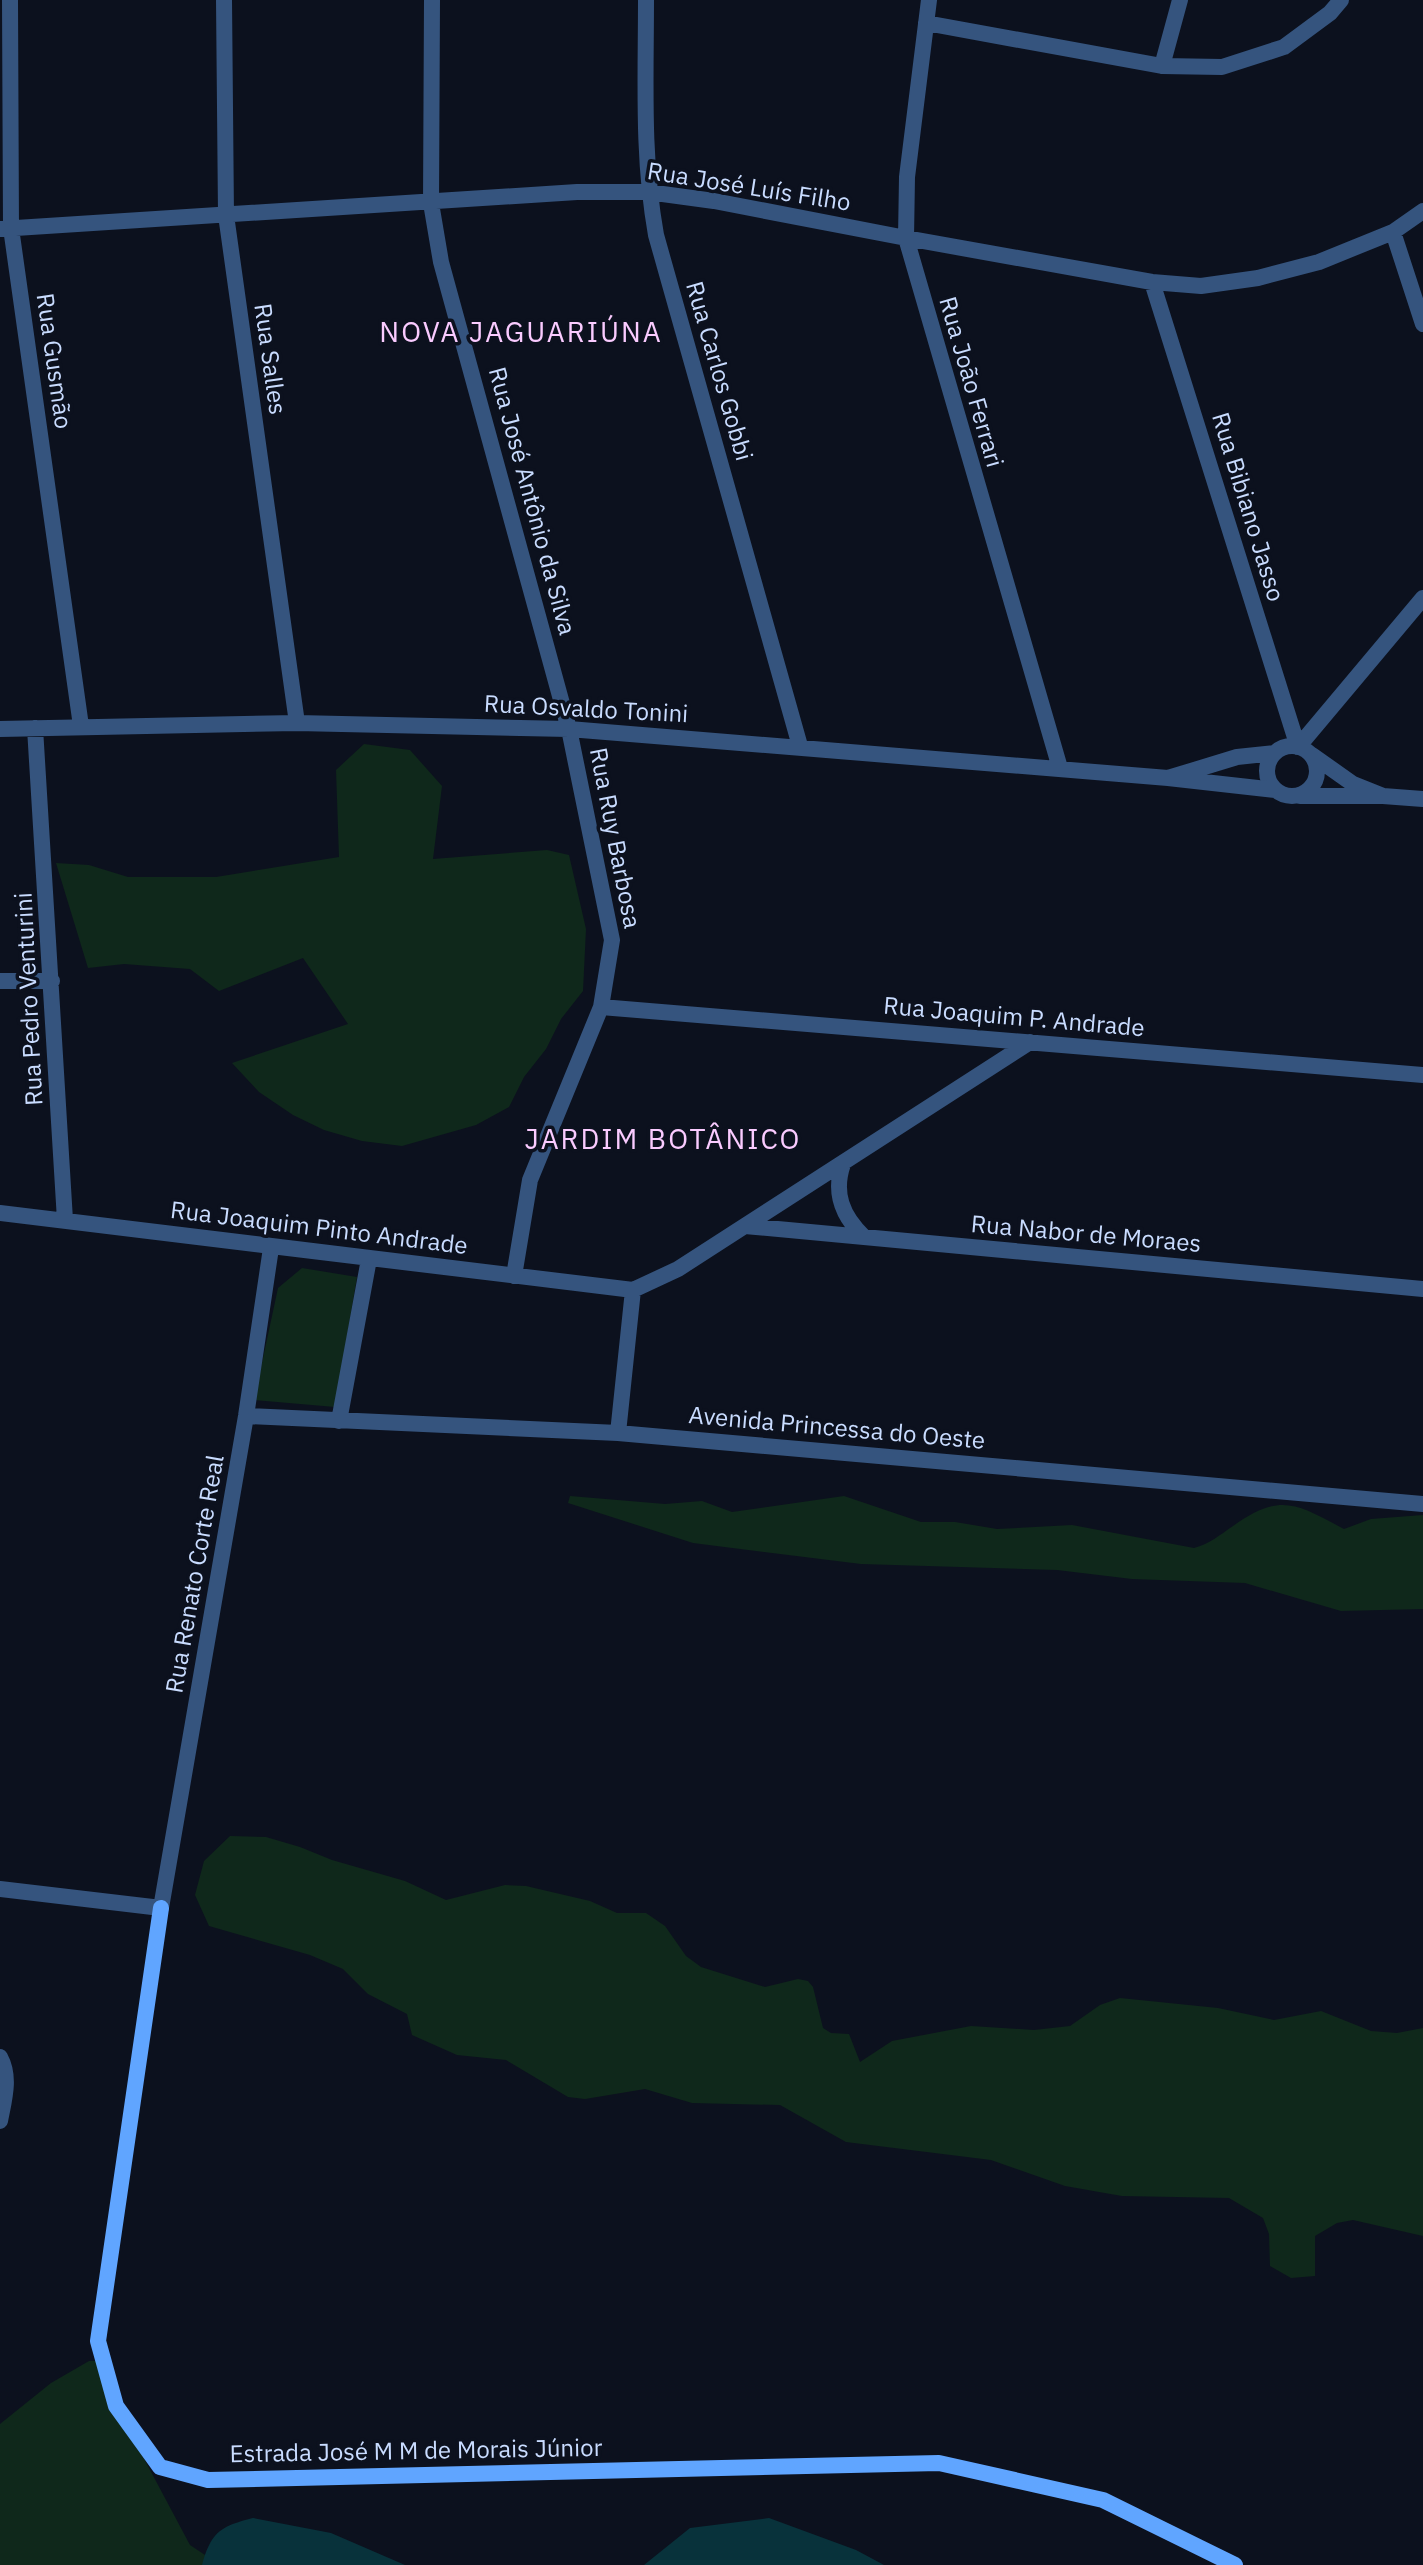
<svg xmlns="http://www.w3.org/2000/svg" width="1423" height="2565" viewBox="0 0 1423 2565" font-family="'IBM Plex Sans',sans-serif">
  <style>
    .green { fill: #0f281b }
    .water { fill: #08323b }
    .lines { fill: none; stroke-linecap: round; stroke-linejoin: round }
    .street { stroke: #35547e; stroke-width: 16 }
    .secondary { stroke: #60a5ff; stroke-width: 16 }
    .labels { text-anchor: middle; stroke-width: 7; stroke-linejoin: round; paint-order: stroke }
    .street-label { font-size: 24px; fill: #c9dcff; stroke: #0c111e }
    .quarter-label { font-size: 28px; letter-spacing: 2px; fill: #facbff; stroke: #0c111e }
  </style>
  <rect width="100%" height="100%" fill="#0c111e"/>
  <path class="green" d="M364,744L410,750L442,786L433,859L547,850L569,855L586,929L583,991L561,1019L546,1049L524,1077L509,1107L476,1125L402,1146L362,1141L324,1130L293,1115L259,1092L232,1063L348,1024L303,958L219,991L190,969L124,964L88,968L56,863L89,865L128,877H216L339,857L336,770Z
    M302,1268L357,1277L335,1407L254,1400L278,1288Z
    M570,1496L665,1504L702,1501L732,1512L844,1496L921,1522H955L997,1529L1072,1525L1194,1548C1209,1544 1220,1535 1233,1526C1280,1492 1297,1504 1344,1529L1371,1519L1423,1515V1609L1341,1611L1245,1583L1132,1579L1057,1570L861,1564L693,1543L568,1503Z
    M230,1836L266,1837L300,1847L332,1860L405,1881L446,1900L505,1885L526,1886L590,1901L617,1913H646L665,1926L686,1956L701,1967L765,1987L798,1979L808,1981L813,1987L823,2028L831,2033L849,2034L860,2062L892,2041L971,2026L1034,2030L1070,2026L1100,2005L1120,1998L1218,2008L1274,2020L1321,2011L1371,2031L1397,2033L1423,2028V2236L1353,2220L1337,2223L1315,2236V2276L1291,2278L1270,2266L1269,2234L1263,2218L1229,2198L1122,2196L1065,2186L991,2160L846,2142L780,2105L692,2103L645,2089L585,2099L568,2097L506,2060L457,2055L412,2035L407,2014L368,1994L343,1969L310,1955L209,1926L195,1895L204,1861Z
    M89,2361H105L125,2423L190,2545L220,2565H0V2424L51,2383Z"/>
  <path class="water" d="M253,2518L331,2533L405,2565H202C211,2531 222,2526 253,2518Z
    M769,2518L856,2550L884,2565H644L690,2528Z"/>
  <g class="lines">
    <path class="street" d="M10,0L11,228L81,726
      M224,0L226,215L297,723
      M432,0L431,203L441,262L569,729L612,940L601,1007L530,1180L514,1276
      M646,0C646,79 642,157 656,235L800,746
      M929,0L907,177L906,238L1060,768
      M926,23L1162,66L1222,67L1284,47L1330,13L1341,0
      M1162,66L1180,0
      M0,229L577,192H648L714,201L906,238L1152,282L1201,286L1258,278L1319,262L1393,232L1423,211
      M1393,232L1423,324
      M1152,282L1298,747
      M35,728L65,1220
      M0,729L297,723L569,729L1168,778
      M1267 771a25 25 0 1 1 50 0a25 25 0 1 1-50 0Z
      M1298,747L1423,598
      M1275,790L1168,778L1237,757L1275,753
      M1300,796H1383L1353,784L1312,755
      M1383,796L1423,799
      M0,981H52
      M601,1007L1423,1075
      M843,1164C833,1193 842,1216 864,1237
      M0,1213L633,1290
      M745,1226L1423,1289
      M633,1290L678,1269L1030,1042
      M246,1416L618,1433L1423,1504
      M339,1421L369,1259
      M618,1433L633,1290
      M0,1889L161,1908L246,1416L271,1248
      M0,2057C11,2077 4,2100 0,2121"/>
    <path class="secondary" d="M161,1908L98,2341L116,2406L160,2467L208,2480L939,2463L1103,2500L1235,2565"/>
  </g>
  <g class="labels">
    <g class="street-label">
      <text transform="translate(749 187) rotate(9)" y="8">Rua José Luís Filho</text>
      <text transform="translate(270 359) rotate(82)" y="8">Rua Salles</text>
      <text transform="translate(54 361) rotate(82)" y="8">Rua Gusmão</text>
      <text transform="translate(719 371) rotate(74)" y="8">Rua Carlos Gobbi</text>
      <text transform="translate(971 382) rotate(74)" y="8">Rua João Ferrari</text>
      <text transform="translate(532 501) rotate(75)" y="8">Rua José Antônio da Silva</text>
      <text transform="translate(1248 507) rotate(73)" y="8">Rua Bibiano Jasso</text>
      <text transform="translate(586 709) rotate(3)" y="8">Rua Osvaldo Tonini</text>
      <text transform="translate(615 838) rotate(79)" y="8">Rua Ruy Barbosa</text>
      <text transform="translate(29 999) rotate(-93)" y="8">Rua Pedro Venturini</text>
      <text transform="translate(1014 1017) rotate(5)" y="8">Rua Joaquim P. Andrade</text>
      <text transform="translate(319 1228) rotate(7)" y="8">Rua Joaquim Pinto Andrade</text>
      <text transform="translate(1086 1234) rotate(5)" y="8">Rua Nabor de Moraes</text>
      <text transform="translate(837 1428) rotate(5)" y="8">Avenida Princessa do Oeste</text>
      <text transform="translate(195 1574) rotate(-80)" y="8">Rua Renato Corte Real</text>
      <text transform="translate(416 2451) rotate(-1)" y="8">Estrada José M M de Morais Júnior</text>
    </g>
    <g class="quarter-label">
      <text x="521" y="342">NOVA JAGUARIÚNA</text>
      <text x="663" y="1149">JARDIM BOTÂNICO</text>
    </g>
  </g>
</svg>
